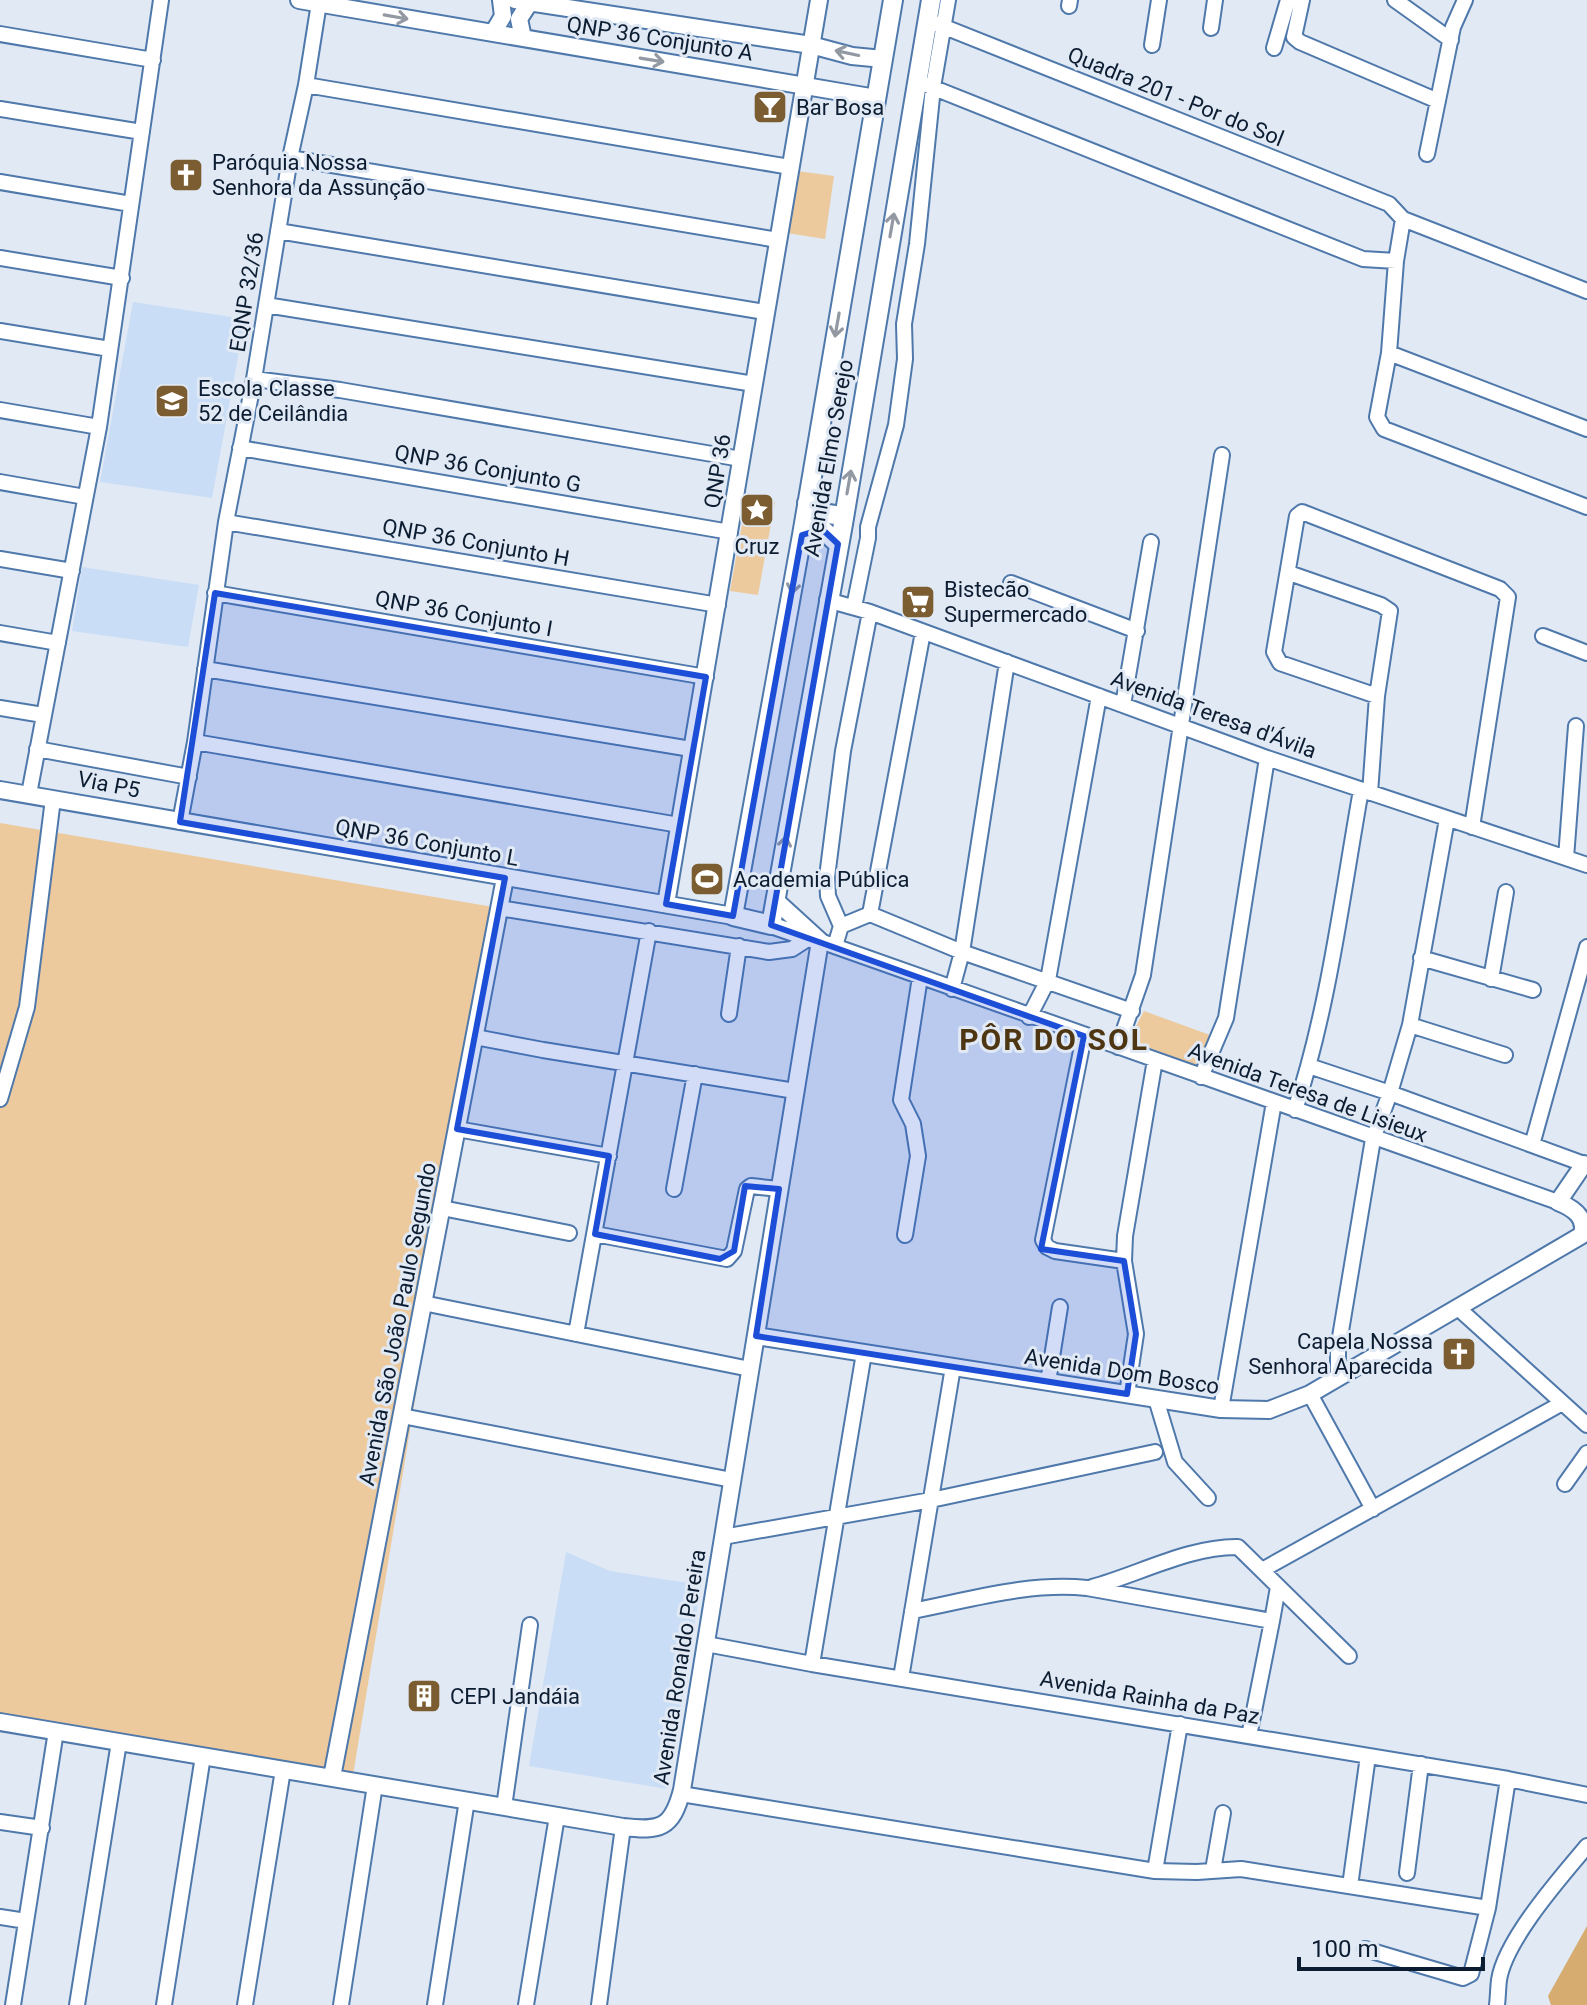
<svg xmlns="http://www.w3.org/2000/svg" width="1587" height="2005" viewBox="0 0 1587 2005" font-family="Roboto,sans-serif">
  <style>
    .built { fill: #caddf6 }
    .green { fill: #edca9d }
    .forest { fill: #d6ac71 }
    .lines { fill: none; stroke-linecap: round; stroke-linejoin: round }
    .minor-casing { stroke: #4f78ab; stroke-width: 18 }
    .tertiary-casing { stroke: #4f78ab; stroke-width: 20 }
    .secondary-casing { stroke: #4f78ab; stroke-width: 22 }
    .minor { stroke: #fff; stroke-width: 14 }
    .tertiary { stroke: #fff; stroke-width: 16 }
    .secondary { stroke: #fff; stroke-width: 18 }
    .oneway { stroke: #9299a2 }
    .marked { fill: #1d4ed8; fill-opacity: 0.2; stroke: #1d4ed8; stroke-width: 6; stroke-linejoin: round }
    .labels { text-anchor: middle; stroke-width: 6; stroke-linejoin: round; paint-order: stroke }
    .street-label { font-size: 22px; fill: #0c1c31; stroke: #e0e9f4 }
    .poi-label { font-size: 22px; fill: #0c1c31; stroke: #e0e9f4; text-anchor: start }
    .district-label { font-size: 30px; font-weight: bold; letter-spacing: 2px; fill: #4e3613; stroke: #e0e9f4 }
  </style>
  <rect width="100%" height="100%" fill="#e0e9f4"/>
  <path class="built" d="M133,302L245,319L212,498L100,482Z
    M82,567L199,585L188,647L72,631Z
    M566,1552L610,1571L701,1585L667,1789L529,1766Z"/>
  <path class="green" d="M797,171L834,176L825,239L787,233Z
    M747,497L775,502L758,595L730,591Z
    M0,823L499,908L475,1037L352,1781L0,1716Z
    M1144,1011L1210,1035L1196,1066L1129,1040Z"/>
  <path class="forest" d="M1587,1926V2005H1551L1548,1996Z"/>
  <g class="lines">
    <g class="minor-casing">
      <path id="minor" d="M1302,0L1294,37L1300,42L1438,101
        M1395,0L1451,40
        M1069,6L1070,0
        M927,20L1389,204L1403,219L1587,291
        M1211,28L1215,0
        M0,34L153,60
        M1152,45L1159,0
        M1274,48L1288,0
        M924,84L1363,259L1396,261
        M306,85L790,167
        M0,109L142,132
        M1427,154L1453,27L1465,0
        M290,158L778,240
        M0,182L131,204
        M1403,219L1396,261L1389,353L1377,417L1384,429L1587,507
        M278,231L765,312
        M0,258L122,278
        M266,305L754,384
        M0,331L110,349
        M1389,353L1587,429
        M254,379L340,390L741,459
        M0,410L99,427
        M240,448L730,532
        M0,482L85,497
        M226,522L718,605
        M0,559L72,571
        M1289,573L1381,605L1390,611L1377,696L1370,793
        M1011,583L1137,631
        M215,593L706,677
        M827,600L870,612L1267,758L1587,865
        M854,607L868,538V527L896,425L905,359L904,324L917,244L933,87L948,0
        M0,633L58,643
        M1543,636L1587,653
        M205,669L691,749
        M1377,696L1280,663L1274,652L1297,516L1302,512L1500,589L1508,597L1472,827
        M1123,705L1151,542
        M0,708L43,715
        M195,742L679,825
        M37,749L189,777
        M29,794L99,427L161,0
        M180,822L195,742L226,522L254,379L290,158L306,85L319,3
        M1566,858L1576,726
        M499,908L769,952L792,949L809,938
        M870,914L923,632
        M841,926L870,914L962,952L1132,1011
        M820,941L1558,1202
        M835,946L841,926L828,896L827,877L843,751L870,612
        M1421,958L1533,990
        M1491,979L1506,892
        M952,989L962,952L1007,662
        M729,1014L739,946
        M1029,1017L1048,980L1099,696
        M1410,1025L1505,1055
        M1084,1036L1043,1240L1047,1247L1055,1251L1124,1261
        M475,1037L543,1050L795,1091
        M1118,1047L1143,975L1222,455
        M1309,1066L1390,1093L1584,1164
        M1201,1077L1226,1018L1267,758
        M0,1099L27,1007L53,799
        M1295,1110C1329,1007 1342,896 1361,790
        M457,1129L609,1156
        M1532,1145L1587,947
        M674,1189L695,1074
        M442,1208L569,1233
        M595,1234L727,1259L734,1251L747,1189L751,1186L779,1189
        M905,1235L918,1156L913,1124L901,1100L920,977
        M423,1303L750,1369
        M1458,1308L1587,1425
        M576,1334L649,931
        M1338,1378V1349L1373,1139L1390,1093L1410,1025L1447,819
        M1048,1382L1060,1307
        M1127,1394L1136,1334L1124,1261L1125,1236L1155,1060
        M1310,1394L1373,1509
        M1156,1399L1175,1462L1208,1498
        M1221,1409L1274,1102
        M402,1416L732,1480
        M1565,1484L1587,1453
        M723,1537L931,1500L1155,1452
        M1262,1570L1557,1406
        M1092,1587C1137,1575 1190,1546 1238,1547L1349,1656
        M912,1611C970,1600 1028,1582 1087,1588L1272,1621L1278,1587
        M706,1644L812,1664L1508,1779L1587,1795
        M812,1664L864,1353
        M901,1678L953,1367
        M1249,1736L1272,1621
        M681,1794L1155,1871L1197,1872L1241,1869L1488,1908
        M504,1807L530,1625
        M0,1822L42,1828
        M1213,1870L1223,1813
        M1155,1871L1180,1724
        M1407,1873L1421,1764
        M1350,1886L1368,1756
        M0,1917L26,1921
        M1365,1949L1463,1978L1471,1974L1488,1908L1508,1779
        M13,2005L56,1731
        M77,2005L119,1742
        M164,2005L203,1756
        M245,2005L283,1770
        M341,2005L375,1785
        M435,2005L467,1800
        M526,2005L557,1816
        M599,2005L623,1827
        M1497,2005C1498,1997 1498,1988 1499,1980C1505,1940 1561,1877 1587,1846"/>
    </g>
    <g class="tertiary-casing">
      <path id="tertiary" d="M299,0L876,98
        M515,0L811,45L852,56L883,59
        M493,33L503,16L501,0
        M523,38L519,19L530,2
        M0,790L733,916
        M775,900L820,941
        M666,904L819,0
        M771,925L814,940
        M756,1336L1221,1409L1269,1410L1310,1394L1582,1235C1587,1217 1573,1208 1558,1202L1584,1164L1587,1165
        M0,1722L623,1827C660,1831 672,1829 682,1790L820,941
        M332,1777L505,878"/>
    </g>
    <g class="secondary-casing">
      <path id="secondary" d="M893,0L802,535L733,916L771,925L843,524L931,0
        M807,503C818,514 829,514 843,516
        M802,535L812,529H822L838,544"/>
    </g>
    <use href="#minor" class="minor"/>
    <use href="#tertiary" class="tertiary"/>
    <use href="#secondary" class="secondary"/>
  </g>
  <defs><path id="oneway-shaft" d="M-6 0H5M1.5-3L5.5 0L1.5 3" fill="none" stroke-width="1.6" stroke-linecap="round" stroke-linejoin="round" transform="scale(2)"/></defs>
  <g class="oneway">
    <use href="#oneway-shaft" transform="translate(396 17) rotate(10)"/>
    <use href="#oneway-shaft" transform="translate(847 53) rotate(-168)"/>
    <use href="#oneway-shaft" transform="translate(652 60) rotate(9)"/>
    <use href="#oneway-shaft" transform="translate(892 225) rotate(-80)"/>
    <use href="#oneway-shaft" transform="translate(837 325) rotate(100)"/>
    <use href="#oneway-shaft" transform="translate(849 482) rotate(-80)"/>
    <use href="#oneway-shaft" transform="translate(794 582) rotate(100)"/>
    <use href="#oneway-shaft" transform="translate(784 848) rotate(-80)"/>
  </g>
  <path class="marked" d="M822,529L838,544L771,925L1084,1036L1041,1249L1124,1261L1136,1334L1127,1394L756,1336L779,1189L745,1186L734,1251L720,1259L595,1234L609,1156L457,1129L505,878L180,822L215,593L706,677L666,904L733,916L802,535Z"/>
  <defs>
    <g id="bar-square" transform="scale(1.8)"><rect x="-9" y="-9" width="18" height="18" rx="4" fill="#7b5d31" stroke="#e0e9f4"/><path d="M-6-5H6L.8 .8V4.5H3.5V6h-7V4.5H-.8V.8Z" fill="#fff"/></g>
    <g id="church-square" transform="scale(1.8)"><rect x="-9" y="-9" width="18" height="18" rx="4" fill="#7b5d31" stroke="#e0e9f4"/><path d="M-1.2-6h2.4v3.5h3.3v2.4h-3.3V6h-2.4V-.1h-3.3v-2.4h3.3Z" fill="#fff"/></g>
    <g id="school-square" transform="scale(1.8)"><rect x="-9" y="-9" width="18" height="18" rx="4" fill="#7b5d31" stroke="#e0e9f4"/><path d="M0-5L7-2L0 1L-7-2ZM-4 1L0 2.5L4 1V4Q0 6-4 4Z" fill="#fff"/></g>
    <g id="sight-square" transform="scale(1.8)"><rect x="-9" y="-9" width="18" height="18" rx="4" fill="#7b5d31" stroke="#e0e9f4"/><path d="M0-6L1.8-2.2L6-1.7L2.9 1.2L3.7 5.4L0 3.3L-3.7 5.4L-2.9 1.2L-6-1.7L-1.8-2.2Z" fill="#fff"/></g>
    <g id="supermarket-square" transform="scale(1.8)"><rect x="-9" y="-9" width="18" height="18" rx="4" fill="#7b5d31" stroke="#e0e9f4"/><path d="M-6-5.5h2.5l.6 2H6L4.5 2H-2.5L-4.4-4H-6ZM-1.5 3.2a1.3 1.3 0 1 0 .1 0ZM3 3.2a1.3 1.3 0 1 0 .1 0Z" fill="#fff"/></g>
    <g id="stadium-square" transform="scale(1.8)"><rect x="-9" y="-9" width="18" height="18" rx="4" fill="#7b5d31" stroke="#e0e9f4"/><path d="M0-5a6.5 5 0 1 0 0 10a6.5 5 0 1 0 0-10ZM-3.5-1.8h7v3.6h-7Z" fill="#fff"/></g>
    <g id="building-square" transform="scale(1.8)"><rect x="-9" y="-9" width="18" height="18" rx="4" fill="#7b5d31" stroke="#e0e9f4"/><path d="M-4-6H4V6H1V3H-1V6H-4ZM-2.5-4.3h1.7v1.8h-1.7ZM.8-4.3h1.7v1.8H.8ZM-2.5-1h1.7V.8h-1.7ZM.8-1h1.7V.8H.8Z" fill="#fff"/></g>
  </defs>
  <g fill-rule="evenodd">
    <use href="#bar-square" x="770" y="107"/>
    <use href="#church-square" x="186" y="175"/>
    <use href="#school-square" x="172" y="401"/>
    <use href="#sight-square" x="757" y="510"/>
    <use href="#supermarket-square" x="918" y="602"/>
    <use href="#stadium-square" x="707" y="879"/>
    <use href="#church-square" x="1459" y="1354"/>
    <use href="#building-square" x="424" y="1696"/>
  </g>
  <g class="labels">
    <g class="street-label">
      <text transform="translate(660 38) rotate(9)" y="8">QNP 36 Conjunto A</text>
      <text transform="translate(1176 96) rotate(22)" y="8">Quadra 201 - Por do Sol</text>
      <text transform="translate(246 292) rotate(-81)" y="8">EQNP 32/36</text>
      <text transform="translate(828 458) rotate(-80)" y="8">Avenida Elmo Serejo</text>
      <text transform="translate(488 468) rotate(10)" y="8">QNP 36 Conjunto G</text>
      <text transform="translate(717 471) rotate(-81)" y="8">QNP 36</text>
      <text transform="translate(476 542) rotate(10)" y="8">QNP 36 Conjunto H</text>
      <text transform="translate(464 613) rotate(10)" y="8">QNP 36 Conjunto I</text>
      <text transform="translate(1214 714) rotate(20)" y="8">Avenida Teresa d'Ávila</text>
      <text transform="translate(109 784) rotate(11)" y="8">Via P5</text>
      <text transform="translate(427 842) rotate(10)" y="8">QNP 36 Conjunto L</text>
      <text transform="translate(1308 1092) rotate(20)" y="8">Avenida Teresa de Lisieux</text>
      <text transform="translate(397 1324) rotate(-79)" y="8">Avenida São João Paulo Segundo</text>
      <text transform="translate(1122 1371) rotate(9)" y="8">Avenida Dom Bosco</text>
      <text transform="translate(679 1667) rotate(-81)" y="8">Avenida Ronaldo Pereira</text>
      <text transform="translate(1150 1697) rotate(10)" y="8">Avenida Rainha da Paz</text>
    </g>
    <g class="poi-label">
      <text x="796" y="115">Bar Bosa</text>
      <text x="212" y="170">Paróquia Nossa<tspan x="212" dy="25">Senhora da Assunção</tspan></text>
      <text x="198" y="396">Escola Classe<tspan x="198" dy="25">52 de Ceilândia</tspan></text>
      <text x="757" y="554" text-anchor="middle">Cruz</text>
      <text x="944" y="597">Bistecão<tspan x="944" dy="25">Supermercado</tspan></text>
      <text x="733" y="887">Academia Pública</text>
      <text x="1433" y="1349" text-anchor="end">Capela Nossa<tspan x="1433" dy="25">Senhora Aparecida</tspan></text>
      <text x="450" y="1704">CEPI Jandáia</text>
    </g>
    <g class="district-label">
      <text x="1054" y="1050">PÔR DO SOL</text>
    </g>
  </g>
  <path d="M1299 1957v12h184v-12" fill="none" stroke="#0c1c31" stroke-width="4"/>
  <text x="1311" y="1957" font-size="24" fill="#0c1c31" stroke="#e0e9f4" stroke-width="6" paint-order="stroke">100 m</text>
</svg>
